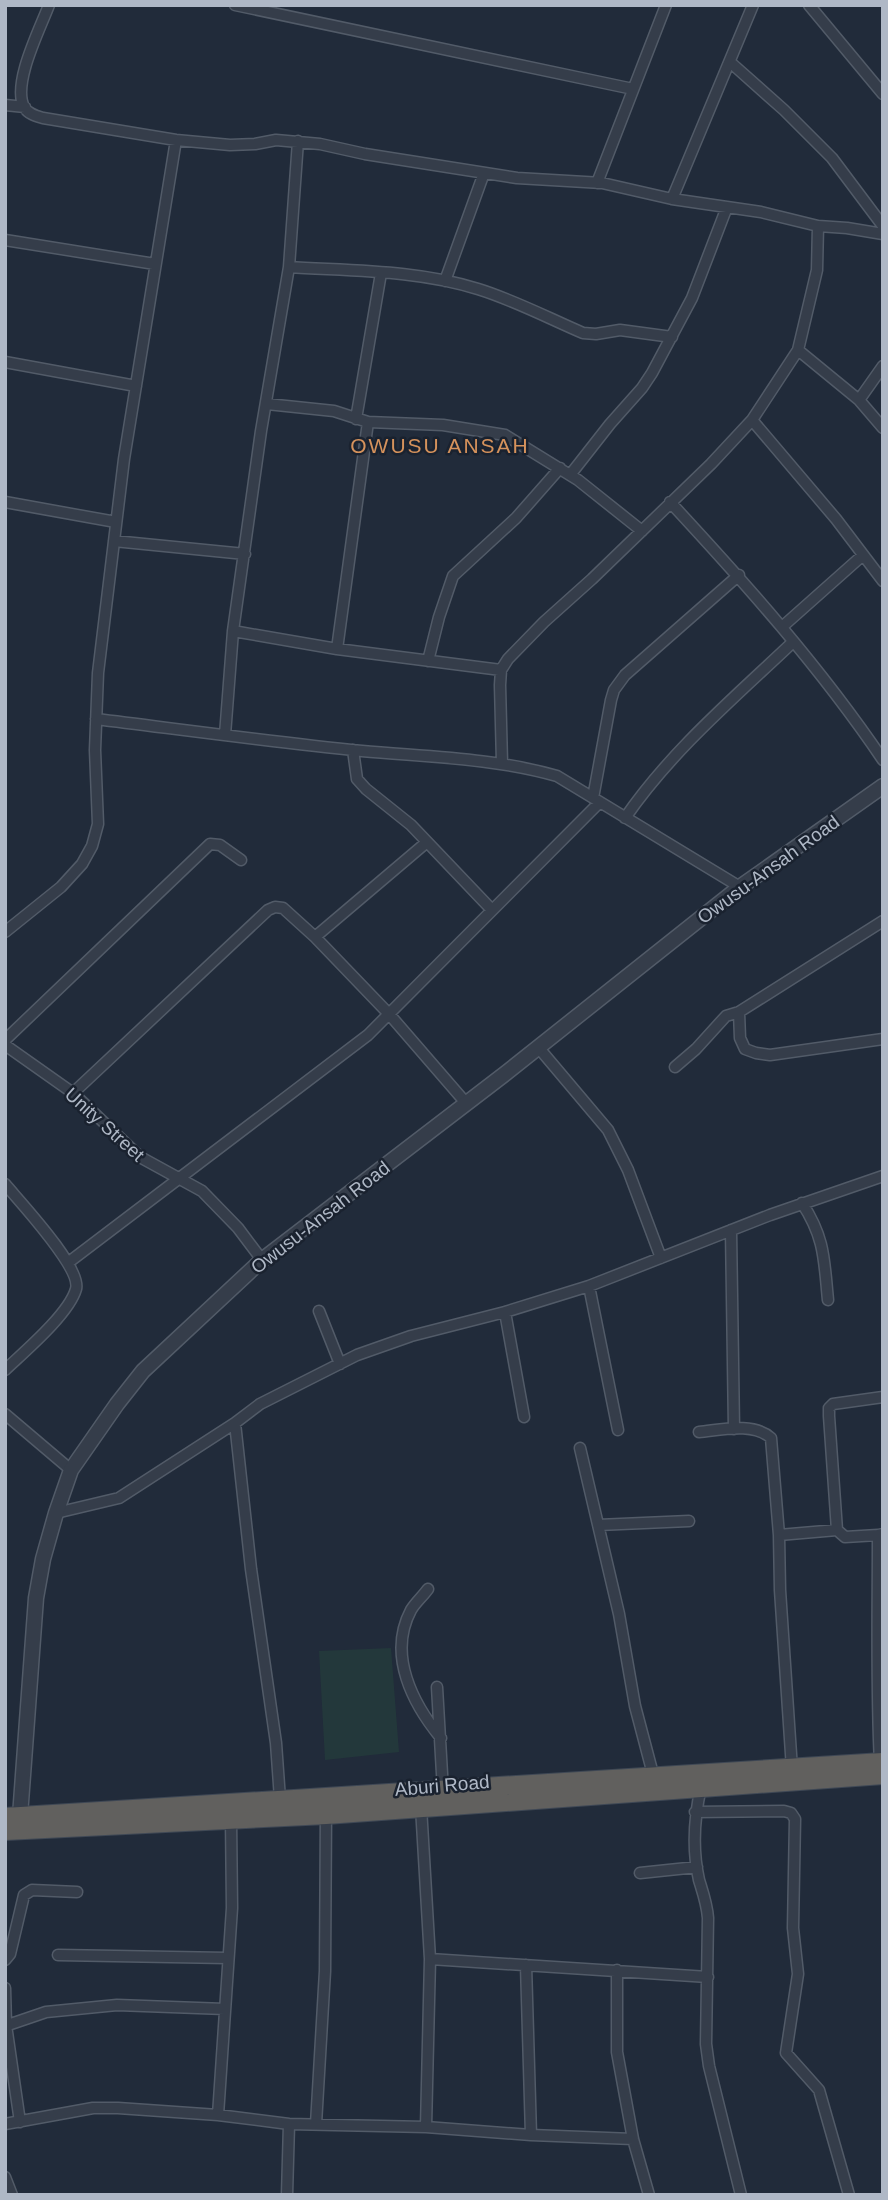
<svg xmlns="http://www.w3.org/2000/svg" width="888" height="2200" viewBox="0 0 888 2200" font-family="Arial,sans-serif">
  <style>
    .green { fill: #23383b }
    .lines { fill: none; stroke-linecap: round; stroke-linejoin: round }
    .minor-casing { stroke: #525b68; stroke-width: 13 }
    .tertiary-casing { stroke: #525b68; stroke-width: 17 }
    .trunk-casing { stroke: #3f4855; stroke-width: 20 }
    .minor { stroke: #353d4a; stroke-width: 10 }
    .tertiary { stroke: #353d4a; stroke-width: 14 }
    .trunk { stroke: #61605e; stroke-width: 18 }
    .labels { text-anchor: middle; stroke-width: 5; stroke-linejoin: round; paint-order: stroke }
    .street-label { font-size: 19px; fill: #afb8c6; stroke: #1a222f }
    .neighbourhood-label { font-size: 21px; letter-spacing: 2px; fill: #d5925c; stroke: #1a222f }
  </style>
  <rect width="100%" height="100%" fill="#212b3a"/>
  <path class="green" d="M391,1648L399,1752L325,1760L319,1651Z"/>
  <g class="lines">
    <g class="minor-casing">
      <path id="minor" d="M49,5C40,29 12,83 24,107C28,114 36,116 43,118L176,140L230,145L255,144L276,140L320,144L365,154L517,178L602,183L672,199L761,212L818,226L847,228L883,234
        M235,5L633,89
        M809,5L883,94
        M730,62L784,110L832,158L883,226
        M5,105L25,107
        M597,183L666,5
        M672,199L753,5
        M5,240L155,264
        M289,267C352,271 418,270 478,289C514,300 548,318 583,333L596,334L620,330L672,337
        M445,281L484,173
        M798,350L859,400L883,428
        M5,362L136,386
        M859,400L883,366
        M267,404L334,411L368,422L337,649
        M356,419L381,273
        M752,420L836,519L883,581
        M368,422L443,425L505,435L578,480L642,531
        M570,475L610,424L642,388L652,373L692,298L727,207
        M5,502L116,522
        M670,502C746,584 820,667 883,760
        M114,541L245,554
        M782,627L863,555
        M233,631L337,649L501,670
        M428,661L439,617L453,576L516,518L560,468
        M96,719C185,730 273,742 362,751C427,757 494,758 557,776L740,887
        M225,735L233,631L261,431L289,267L298,141
        M353,750L357,779L366,789L411,825L492,910
        M502,763L500,685L501,670L508,659L544,622L592,579L711,464L752,420L798,350L817,270L818,226
        M593,798L611,700L614,690L625,675L739,575
        M625,818C671,751 735,697 793,642
        M5,932L61,887L82,864L92,846L98,824L95,750L98,673L124,459L176,140
        M315,937L427,842
        M739,1012L740,1038L745,1049L756,1053L770,1055L883,1039
        M5,1040L210,844L220,845L241,860
        M5,1045L73,1093L140,1157L202,1191L238,1228L262,1260
        M538,1047L608,1130L628,1170L661,1258
        M675,1067L696,1049L726,1016L739,1012L883,921
        M73,1093L268,910L275,907L283,908L315,937L389,1014L466,1103
        M5,1184C20,1202 82,1268 76,1289C69,1314 24,1352 5,1370
        M802,1203C825,1238 824,1260 828,1300
        M731,1230L734,1429
        M69,1262L368,1035L600,802
        M589,1286L618,1430
        M319,1311L340,1364
        M505,1312L524,1417
        M5,1414L71,1470
        M235,1423L251,1569L276,1743L280,1799
        M699,1432C721,1430 753,1422 771,1438L779,1535
        M580,1448L619,1614L635,1706L654,1778
        M56,1513L119,1498L235,1423L260,1404L357,1355L411,1336L505,1312L589,1286L770,1215L883,1176
        M598,1525L689,1521
        M878,1535L845,1537L837,1530L829,1416V1408L833,1404L883,1397
        M428,1589C423,1596 415,1603 411,1610C387,1655 413,1704 441,1738
        M437,1687L443,1791
        M880,1763C876,1687 878,1611 878,1535L883,1534
        M792,1769L780,1590L779,1535L837,1530
        M701,1787C694,1818 692,1849 699,1880C703,1893 707,1904 708,1918L706,2044L709,2066L741,2195
        M421,1807L430,1959L426,2127
        M695,1812L784,1811L791,1813L795,1819L793,1928L798,1974L786,2053L819,2090L849,2195
        M640,1873L697,1867
        M58,1955L227,1958
        M430,1959L708,1977
        M5,1960L10,1954L24,1895L32,1890L77,1892
        M526,1965L531,2135
        M617,1970V2052L633,2139L649,2195
        M5,1988L6,2025L20,2122
        M5,2026L46,2012L117,2005L225,2009
        M218,2115L232,1908L231,1819
        M5,2124L93,2108H118L218,2115L289,2124L426,2127L531,2135L633,2139
        M316,2124L325,1971L326,1810
        M5,2177L12,2195
        M287,2195L289,2124"/>
    </g>
    <g class="tertiary-casing">
      <path id="tertiary" d="M20,1816L36,1598L43,1559L56,1513L71,1470L117,1404L143,1371L262,1260L506,1073L740,887L883,786"/>
    </g>
    <g class="trunk-casing">
      <path id="trunk" d="M5,1817L883,1762
        M5,1831L326,1815L883,1775"/>
    </g>
    <use href="#minor" class="minor"/>
    <use href="#tertiary" class="tertiary"/>
    <use href="#trunk" class="trunk"/>
  </g>
  <g class="labels">
    <g class="street-label">
      <text transform="translate(768 869) rotate(-36)" y="7">Owusu-Ansah Road</text>
      <text transform="translate(105 1124) rotate(42)" y="7">Unity Street</text>
      <text transform="translate(320 1217) rotate(-38)" y="7">Owusu-Ansah Road</text>
      <text transform="translate(442 1785) rotate(-5)" y="7">Aburi Road</text>
    </g>
    <g class="neighbourhood-label">
      <text x="440" y="453">OWUSU ANSAH</text>
    </g>
  </g>
  <rect width="888" height="2200" fill="none" stroke="#afb8c6" stroke-width="14"/>
</svg>
